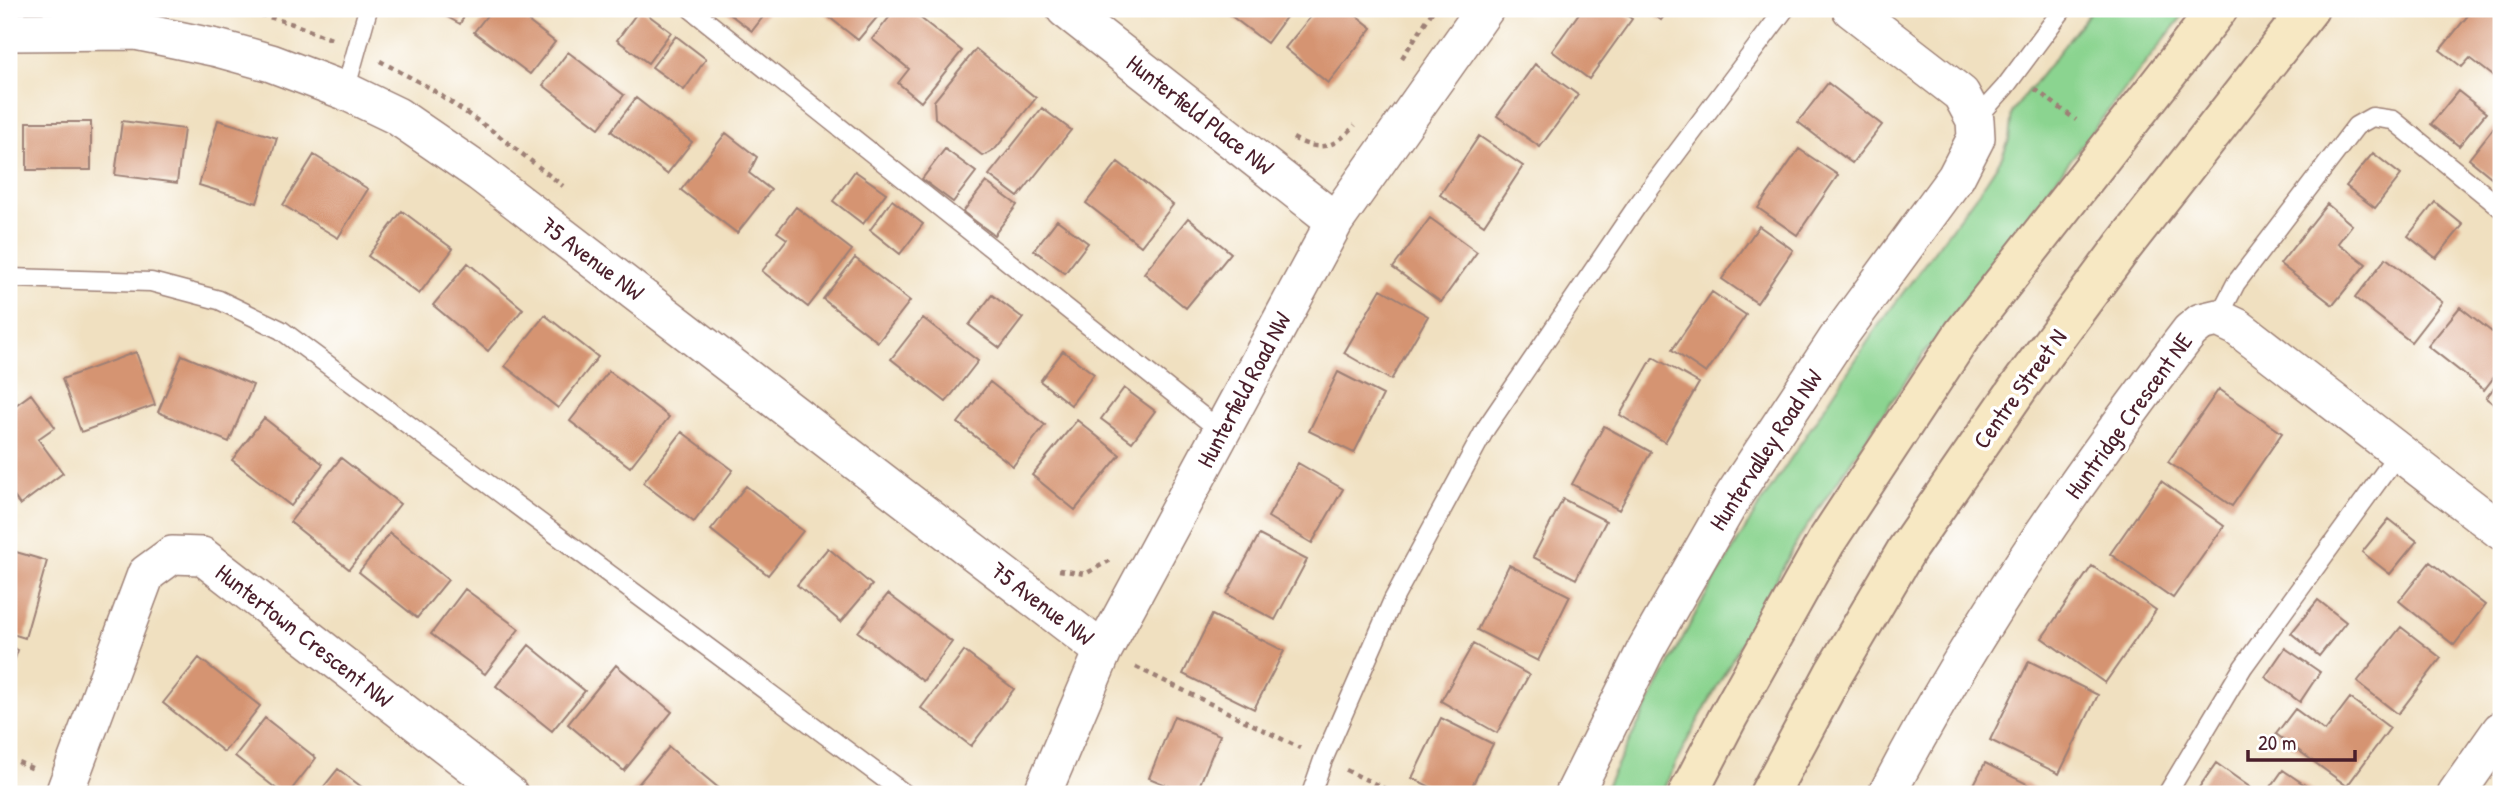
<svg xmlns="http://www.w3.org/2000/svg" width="2510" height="803" viewBox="0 0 2510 803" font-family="'Patrick Hand',sans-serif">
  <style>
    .green { fill: #8bd490; stroke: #6a7a5e; stroke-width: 2 }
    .building { fill: #d59472 }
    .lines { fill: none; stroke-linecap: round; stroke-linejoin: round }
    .lane-casing { stroke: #9d8076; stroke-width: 21 }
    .street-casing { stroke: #9d8076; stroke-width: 40 }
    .secondary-casing { stroke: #9d8076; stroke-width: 42 }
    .path { stroke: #9d8076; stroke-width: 4.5; stroke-dasharray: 5 5; stroke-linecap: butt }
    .lane { stroke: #fff; stroke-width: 18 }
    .street { stroke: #fff; stroke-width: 37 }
    .secondary { stroke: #f7e8c3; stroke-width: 38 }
    .labels { text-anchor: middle; stroke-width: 7; stroke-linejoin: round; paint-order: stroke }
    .street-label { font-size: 24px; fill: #4a1f2b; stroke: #fff }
  </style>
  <rect width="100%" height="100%" fill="#fff"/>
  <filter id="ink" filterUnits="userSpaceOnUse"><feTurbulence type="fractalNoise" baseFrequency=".0143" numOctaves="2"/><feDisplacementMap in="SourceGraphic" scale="14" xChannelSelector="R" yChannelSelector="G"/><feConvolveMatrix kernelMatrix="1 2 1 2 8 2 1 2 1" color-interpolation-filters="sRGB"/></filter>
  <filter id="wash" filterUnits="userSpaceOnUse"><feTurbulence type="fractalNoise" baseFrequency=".00686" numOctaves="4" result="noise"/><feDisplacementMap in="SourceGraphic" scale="28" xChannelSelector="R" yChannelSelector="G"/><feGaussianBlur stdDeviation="1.57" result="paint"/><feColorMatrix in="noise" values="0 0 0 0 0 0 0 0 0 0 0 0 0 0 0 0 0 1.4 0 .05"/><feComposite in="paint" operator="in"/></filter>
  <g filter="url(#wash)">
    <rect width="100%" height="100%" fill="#f0e0c0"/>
    <path class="green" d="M2093,9H2188L2100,121L1925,352L1801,535L1688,739L1661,794H1602L1699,607L1756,511L1878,326L1986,182L2001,159L2009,140L2012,112Z"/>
    <g id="blocks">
      <path class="building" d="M433,9H468L460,24Z
        M492,9H512L555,42L530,74L474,32Z
        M640,9L671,32L648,63L617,40Z
        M723,9H769L752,31Z
        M819,9H884L858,40Z
        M896,9H909L962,51L921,102L898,83L909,69L872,39Z
        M1222,9H1292L1267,43Z
        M1317,9H1348L1372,28L1328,83L1285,48Z
        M1582,9H1617L1632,19L1589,79L1552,51Z
        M1646,9H1669L1661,20Z
        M2473,9H2501V82L2470,58L2462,67L2440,50Z
        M676,36L706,59L684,90L652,67Z
        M976,49L1036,98L996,148L983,156L935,118L934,101Z
        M568,52L624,95L599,128L543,85Z
        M1535,64L1578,95L1540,147L1497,116Z
        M1828,83L1882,125L1852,163L1798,122Z
        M2458,91L2486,113L2459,146L2431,124Z
        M636,98L692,142L667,174L611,131Z
        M1042,108L1071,130L1018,197L989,175Z
        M218,120L277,138L257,203L199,185Z
        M122,121L184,129L177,183L115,175Z
        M27,122H91V170H27Z
        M2495,126L2501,131V175L2496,181L2469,159Z
        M726,133L757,157L749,173L771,190L737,233L681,190Z
        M1479,136L1523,166L1484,225L1440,195Z
        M945,149L976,172L953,202L922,179Z
        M1799,149L1838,175L1797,235L1758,208Z
        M2373,153L2401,175L2375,208L2346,186Z
        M314,155L368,189L338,238L283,205Z
        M1118,162L1173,205L1141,246L1086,203Z
        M855,171L886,193L863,224L833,201Z
        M986,182L1017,205L994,235L963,212Z
        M892,200L923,224L900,254L870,230Z
        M2435,202L2463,225L2436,258L2408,236Z
        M2327,204L2352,225L2338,243L2366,264L2333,305L2280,264Z
        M796,207L852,250L808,307L762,271L787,239L777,232Z
        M402,211L453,249L419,294L368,256Z
        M1188,218L1231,253L1186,308L1144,273Z
        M1430,218L1477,252L1441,302L1393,268Z
        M1057,220L1088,243L1065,273L1034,250Z
        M1759,226L1793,250L1757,303L1722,279Z
        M855,258L910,301L878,342L823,299Z
        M2386,258L2442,302L2411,342L2355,298Z
        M468,263L523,309L488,351L433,305Z
        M1381,289L1428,316L1391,380L1344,353Z
        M1712,292L1746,315L1706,373L1672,350Z
        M992,295L1023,318L1000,348L969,325Z
        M2460,307L2501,339V368L2484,390L2428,346Z
        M545,315L598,357L558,408L505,366Z
        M923,318L978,361L946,402L891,359Z
        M1063,351L1094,374L1071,405L1040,381Z
        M136,352L155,405L81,432L62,379Z
        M182,355L253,385L229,442L158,412Z
        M1653,357L1699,383L1665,442L1620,415Z
        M609,371L669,417L630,467L570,421Z
        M1338,372L1383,395L1354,453L1309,431Z
        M2501,379V410L2486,398Z
        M990,382L1045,425L1013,466L958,423Z
        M1124,388L1155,411L1132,442L1101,419Z
        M2219,389L2282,433L2232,506L2168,462Z
        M31,394L55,427L38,439L63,473L20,505L9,489V410Z
        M264,418L323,464L291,506L232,460Z
        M1077,420L1120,455L1075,510L1032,475Z
        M1604,426L1651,452L1619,510L1572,484Z
        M682,432L733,470L694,522L643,483Z
        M341,458L400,504L349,569L290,522Z
        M1298,463L1343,489L1312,543L1268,517Z
        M2161,481L2224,526L2173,598L2110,554Z
        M746,486L803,531L768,575L711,530Z
        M1563,499L1606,521L1576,579L1533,557Z
        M2389,519L2417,541L2390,574L2362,552Z
        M390,533L448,580L417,618L359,572Z
        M1259,535L1307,560L1275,620L1227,594Z
        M828,548L872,585L841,622L797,585Z
        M9,550L47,561L25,638L9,633Z
        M2430,562L2485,605L2454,645L2399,601Z
        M1509,565L1570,596L1538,661L1477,630Z
        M2092,566L2156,610L2105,683L2042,638Z
        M465,589L519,629L485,674L431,634Z
        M888,594L952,642L923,681L858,632Z
        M2318,600L2346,622L2319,656L2291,633Z
        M1212,615L1284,651L1254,709L1183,674Z
        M2401,627L2441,658L2398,714L2357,682Z
        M1473,644L1529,675L1497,733L1441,701Z
        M529,645L585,691L552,731L496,686Z
        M9,646L18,650L9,676Z
        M2285,648L2320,672L2300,702L2265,677Z
        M964,651L1014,689L971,746L921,708Z
        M199,658L260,706L224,752L163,703Z
        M2029,661L2098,695L2059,774L1990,740Z
        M616,665L672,712L624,771L568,724Z
        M2350,698L2390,728L2347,786L2276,734L2295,709L2325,731Z
        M1174,716L1220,735L1196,794H1188L1149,778Z
        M265,718L316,758L288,794H283L235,756Z
        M1441,718L1493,744L1468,794H1445L1412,778Z
        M669,747L726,794H630Z
        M1985,763L2047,794H1969Z
        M2216,763L2251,788L2247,794H2199L2196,792Z
        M338,769L371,794H318Z
        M2283,770L2318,794H2266Z"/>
    </g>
  </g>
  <g filter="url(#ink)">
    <use href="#blocks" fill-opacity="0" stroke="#9d8076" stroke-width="2"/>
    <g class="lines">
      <g class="lane-casing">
        <path id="lane" d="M691,9L1222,432
          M345,91L368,9
          M1975,120L2005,87L2063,9
          M9,278L151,282L219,300L281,330L905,794
          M2218,318L2236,283L2356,126L2372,117L2393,120L2501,208
          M1311,794L1323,760L1393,600L1486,428L1637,206L1785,9
          M2167,794L2243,667L2400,451"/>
      </g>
      <g class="street-casing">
        <path id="street" d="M1065,9L1335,221
          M9,32L135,31L217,48L271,63L345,91L397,116L480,173L1103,651
          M64,794L146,574L172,555L202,556L509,794
          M1042,794L1103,651L1335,221L1485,9
          M1574,794L1646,649L1734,495L1837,339L1956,177L1976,138L1975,120L1961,94L1851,9
          M1887,794C1972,630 2078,477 2190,331L2201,322L2218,318L2237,327L2501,531
          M2456,794L2501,730"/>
      </g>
      <g class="secondary-casing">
        <path id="secondary" d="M1688,794L1728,717L1826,542L1963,334L2218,9
          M1769,794L1834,673L1907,549L2019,387L2124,245L2309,9"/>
      </g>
      <path class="path" d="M241,9L293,24L334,40
        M1402,58L1434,9
        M380,61L430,88L494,132L563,186
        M2035,89L2076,120
        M1293,138C1320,153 1336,147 1355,125
        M1059,570L1085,574L1109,561
        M1136,667L1300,748
        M9,758L36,770
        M1346,770L1396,794"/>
      <use href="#lane" class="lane"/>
      <use href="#street" class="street"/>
      <use href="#secondary" class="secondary"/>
    </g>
  </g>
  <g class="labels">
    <g class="street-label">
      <text transform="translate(1200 115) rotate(38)" y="8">Hunterfield Place NW</text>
      <text transform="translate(592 259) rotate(37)" y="8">75 Avenue NW</text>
      <text transform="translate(2020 389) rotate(-54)" y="8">Centre Street N</text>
      <text transform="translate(1244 390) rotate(-62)" y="8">Hunterfield Road NW</text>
      <text transform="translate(2129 416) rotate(-54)" y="8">Huntridge Crescent NE</text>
      <text transform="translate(1766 450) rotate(-57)" y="8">Huntervalley Road NW</text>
      <text transform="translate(1042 604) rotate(37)" y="8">75 Avenue NW</text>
      <text transform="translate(304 636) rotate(38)" y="8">Huntertown Crescent NW</text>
    </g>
  </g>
  <rect width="2510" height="803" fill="none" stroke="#fff" stroke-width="35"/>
  <path d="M2248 750v10h107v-10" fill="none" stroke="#4a1f2b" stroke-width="3.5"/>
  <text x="2258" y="750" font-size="21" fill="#4a1f2b" stroke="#ffffff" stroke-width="5" paint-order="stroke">20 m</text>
</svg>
